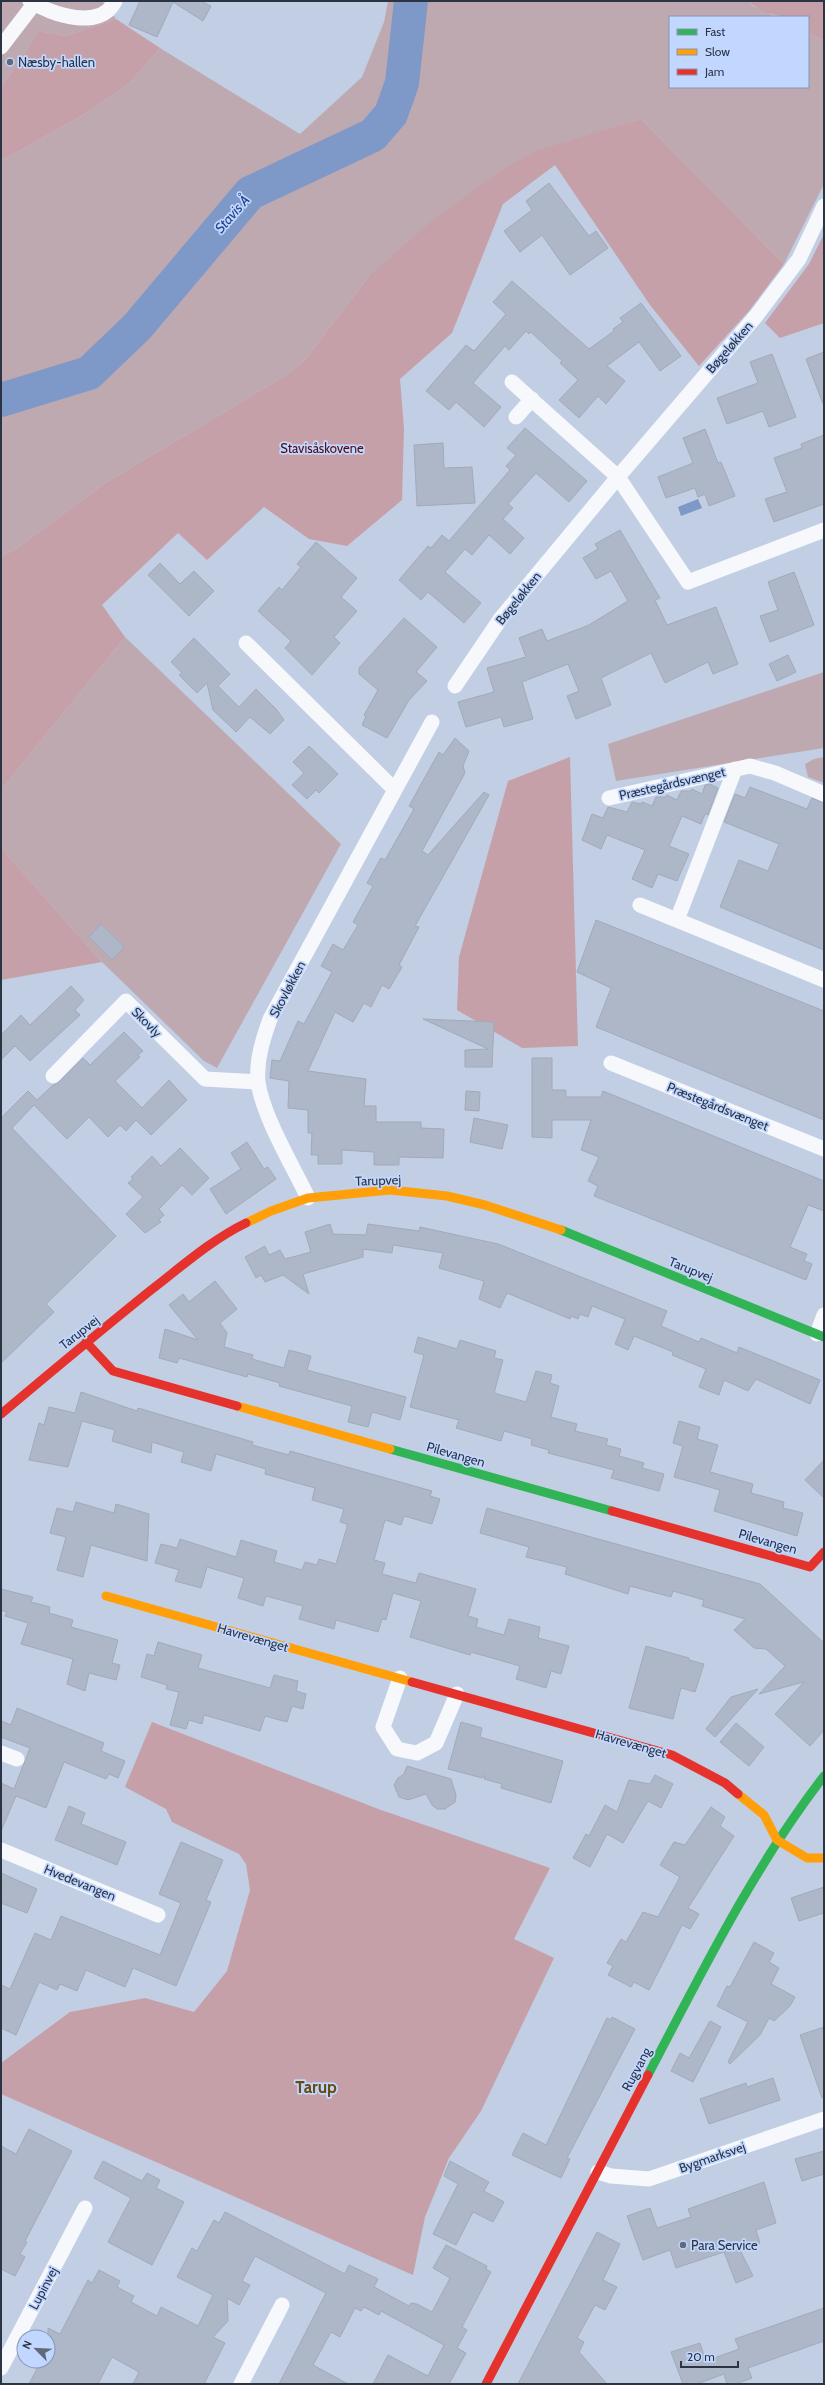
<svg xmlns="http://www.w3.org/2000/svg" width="825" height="2385" viewBox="0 0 825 2385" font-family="Cabin,sans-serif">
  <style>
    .green { fill: #bfa9b0 }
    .forest { fill: #c6a0a9 }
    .water { fill: #7e98c8 }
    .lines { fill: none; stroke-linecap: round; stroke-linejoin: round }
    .river { stroke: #7e98c8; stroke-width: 34 }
    .building { fill: #aeb7c8; stroke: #a0aaba }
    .street { stroke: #f6f8fb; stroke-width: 15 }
    .fast { stroke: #30b455; stroke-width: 9 }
    .slow { stroke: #ff9f0a; stroke-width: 9 }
    .jam { stroke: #e5322d; stroke-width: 9 }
    .poi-dot { fill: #606a7b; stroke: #c1d7ff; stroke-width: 1.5 }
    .labels { text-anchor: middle; stroke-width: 3.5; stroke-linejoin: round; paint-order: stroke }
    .poi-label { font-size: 13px; fill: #2b3443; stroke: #c1d7ff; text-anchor: start }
    .street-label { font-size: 13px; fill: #2b3443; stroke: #c1d7ff }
    .park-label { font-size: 13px; fill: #520a12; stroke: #c1d7ff }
    .water-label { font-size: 14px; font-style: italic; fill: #1e448c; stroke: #c1d7ff }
    .district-label { font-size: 17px; font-weight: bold; fill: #674c13; stroke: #c1d7ff }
  </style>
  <rect width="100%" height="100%" fill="#c2cee3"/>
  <path class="green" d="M2,1H102L116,19L66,36L39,31L1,88Z
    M388,1H749L753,6L776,17H670V87H808V33L824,40V184L784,264L641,119L591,135L369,276L304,361L283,377L104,484L16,549L1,557V161L90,111L131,82L160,48L300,134L362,77L384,22Z
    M125,637L341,844L217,1068L204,1061L102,962L1,848V790Z
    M824,672V748L616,781L608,744Z
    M824,757V783L808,777L805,764L814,759Z"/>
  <path class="forest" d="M749,1H824V40L808,33V17C787,17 764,18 749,1Z
    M116,19L160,48L131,82L90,111L1,161V88L39,31L66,36Z
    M641,119L784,264L749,311L699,366L650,305L555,165L503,204L452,333L400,379L404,429L402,500L347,546L309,539L264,507L207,560L178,533L102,605L125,637L1,790V557L16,549L104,484L283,377L304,361L369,276L428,224L500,171L535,151Z
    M824,234V323L780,338L765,323L809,264Z
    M570,757L578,1046L522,1048L457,1010L459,957L508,781Z
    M1,848L102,962L1,980Z
    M152,1722L381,1810L550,1868L514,1939L554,1958L481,2111L449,2158L425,2217L413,2275L1,2094V2063L70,2012L145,1998L194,2012L227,1971L250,1890L246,1864L239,1854L172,1822L166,1809L125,1787Z"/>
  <path class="water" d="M698,499L702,508L681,516L678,507Z"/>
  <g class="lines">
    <path class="river" d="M1,400L89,373L137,327L250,193L373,135L391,114L402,83L411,1"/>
  </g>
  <path class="building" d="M140,1H201L211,6L203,21L173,2L157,37L129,25Z
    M549,183L589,236L596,231L608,248L570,275L542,235L520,252L504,231L532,210L526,201Z
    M512,281L589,349L614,331L613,329L623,322L620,318L641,303L681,356L660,371L639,342L607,366L625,381L606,404L598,396L579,418L559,400L578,380L560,363L562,361L531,332L529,334L526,331L509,350L505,346L473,383L501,407L484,427L456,402L449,410L426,391L466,345L474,351L506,314L493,302Z
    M824,352V403L823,404L806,359Z
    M772,354L796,417L769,427L763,411L727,424L717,398L758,383L750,362Z
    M525,428L587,481L569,502L536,473L508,504L513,508L503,519L524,538L510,554L489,535L472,555L465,549L445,572L481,603L464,623L428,592L421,600L399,580L428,546L431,548L442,535L449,541L510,470L506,466L516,455L507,448Z
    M705,429L718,463L721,462L735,496L709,506L705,494L698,497L695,488L666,498L658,477L693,463L683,438Z
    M824,435V504L774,522L765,499L787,492L774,458L802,448L801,444Z
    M443,443L444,468L472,467L475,503L417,506L414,445Z
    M620,530L660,598L655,600L667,625L716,607L738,664L713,674L708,662L665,683L651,653L601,678L611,705L576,719L567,696L579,691L568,664L522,682L533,719L504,727L501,717L466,727L458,702L494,692L487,668L526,657L519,638L542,629L547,641L589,625L628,601L611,571L596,579L583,558L598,549L595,544Z
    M316,542L357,578L341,597L357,611L334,637L340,643L312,675L285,648L291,641L258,611L279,587L282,590L301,567L297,564Z
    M160,563L180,584L194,571L214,591L189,616L148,575Z
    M794,572L814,625L770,642L760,616L778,610L768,582Z
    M404,618L437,647L416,672L427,681L409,700L387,738L362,725L366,716L364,715L378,690L359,674V668Z
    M194,638L230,674L218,686L239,707L256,689L276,709L284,720L270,734L250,717L236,732L213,710L207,683L197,693L179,675L182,673L171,662Z
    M788,655L796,672L777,681L769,664Z
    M455,738L469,751L463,766L465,773L422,851L428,855L484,792L489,795L415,926L419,927L399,965L402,967L389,989L382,985L371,1007L364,1003L353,1022L335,1012L308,1071L366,1079L364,1106H376V1122H421V1128L444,1129L443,1158L399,1157V1165H374V1152L342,1150V1164H318V1155H311L312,1133H308V1110L288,1108L289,1081L270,1078L272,1060L280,1061L298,1021L304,1024L332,972L321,966L333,944L343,950L358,925L353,922L373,886L367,883L381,858L385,860L414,809L409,806L439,752L443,755Z
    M309,746L338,774L319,793L316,790L307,799L292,785L304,773L293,762Z
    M710,784L718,788L708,815L705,814L701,824L682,816L669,846L689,854L677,881L658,874L652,888L632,879L645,850L607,835L601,849L582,840L592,814L603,818L608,807L627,812L632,802L641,804L642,802L652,806L656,797H666L667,795L677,800L681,791H691L692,789L702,794L705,785Z
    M750,787L807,809L812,798L824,803V950L720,907L739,860L768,871L779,844L724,822L735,794L745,798Z
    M596,920L824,1011V1120L596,1027L611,988L577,972Z
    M101,924L124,947L112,960L89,937Z
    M71,986L84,1000L75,1010L80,1015L30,1061L15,1046L1,1060V1035L21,1015L30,1025Z
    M423,1019L494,1022L492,1067H465V1050L488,1049Z
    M124,1032L143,1051L138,1055L140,1057L115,1081L142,1108L169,1080L187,1100L151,1135L136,1120L126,1131L120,1125L108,1137L89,1117L67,1139L34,1105L12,1128L116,1236L46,1304L54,1312L1,1363V1116L2,1117L28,1091L37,1100L53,1085L59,1082L83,1058L90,1065Z
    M532,1058H552V1090H566V1097H601L603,1091L824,1181V1211L808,1205L790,1247L807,1254L804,1261L812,1264L806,1280L594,1196L598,1186L588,1181L599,1157L581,1150L591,1120H552V1138L532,1137Z
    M466,1091L480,1092L479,1111L465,1110Z
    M474,1118L508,1125L502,1149L470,1142Z
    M247,1142L264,1169L268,1167L276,1179L226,1214L210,1189L241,1169L231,1153Z
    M180,1148L209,1178L192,1195L182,1185L159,1209L164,1215L159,1220L161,1222L145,1233L126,1214L143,1197L128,1183L133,1179L131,1177L152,1156L161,1166Z
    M330,1224L333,1234L366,1235L368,1224L419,1231L420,1227L498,1244L667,1311L661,1326L699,1342L701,1338L737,1353L739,1347L820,1380L810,1404L756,1379L748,1391L724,1380L719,1395L699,1387L706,1369L672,1355L673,1352L634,1336L628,1350L615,1344L625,1319L592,1306L588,1317L580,1314L578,1319L571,1316L570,1319L507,1293L500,1308L479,1299L484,1281L439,1268L443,1253L393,1245L392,1253L363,1249V1257L303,1274L309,1294L283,1275L265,1282L261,1275L256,1278L245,1257L265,1246L269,1255L280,1250L285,1259L311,1252L305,1232Z
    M215,1281L237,1309L220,1323L227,1333L224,1347L253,1355L252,1359L284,1368L289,1350L311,1356L307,1370L406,1397L400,1420L372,1412L368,1427L348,1422L352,1406L279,1386L280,1383L248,1374L247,1377L179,1358L177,1363L159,1358L165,1329L198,1340L169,1305L183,1294L189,1302Z
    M418,1337L457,1349L460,1340L496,1351L494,1358L503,1360L494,1393L526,1402L536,1371L552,1375L550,1383L559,1386L551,1417L577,1424L575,1431L608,1439L606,1445L621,1449L619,1456L644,1463L642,1468L664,1474L659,1491L611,1478L614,1470L548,1453L549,1450L531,1445L532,1439L504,1431L501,1441L456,1428L459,1420L410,1407L424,1355L414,1352Z
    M81,1392L137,1411L138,1408L253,1442L252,1445L289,1455L290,1451L432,1491L430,1496L440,1499L432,1524L404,1516L401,1525L385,1520L374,1560L385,1563L382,1574L416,1583L419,1573L476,1589L468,1616L478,1619L476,1627L504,1635L509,1619L540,1627L538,1638L569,1646L561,1674L551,1671L546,1688L516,1679L520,1666L471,1652L470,1655L410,1637L421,1601L393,1593L386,1620L382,1619L378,1632L336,1620L334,1629L299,1619L303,1606L266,1596L263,1606L238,1598L244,1578L207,1567L201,1588L175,1581L179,1570L155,1563L161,1544L177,1548L180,1539L236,1557L241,1540L277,1551L274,1562L302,1570L305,1562L317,1565L319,1559L336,1564L347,1527V1524L340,1522L344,1509L312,1500L315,1488L265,1474L266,1469L216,1454L211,1471L181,1462L184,1452L152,1442L151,1453L112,1441L115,1430L82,1421L68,1467L29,1460L39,1423L44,1425L49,1407L75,1413Z
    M679,1421L700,1427L697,1439L718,1445L710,1472L753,1484L751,1493L784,1502L783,1508L803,1513L797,1536L714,1511L720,1490L674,1477L683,1446L673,1443Z
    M824,1460V1498L805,1480Z
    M76,1502L114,1513L116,1504L149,1514L147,1561L91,1545L83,1577L57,1570L66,1537L50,1533L57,1508L73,1512Z
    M487,1508L760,1584L824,1643V1730L810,1746L775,1714L804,1682L759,1694L785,1666L766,1649L754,1648L734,1630L745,1619L702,1606L704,1600L673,1591L671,1597L630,1586L628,1594L565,1574L567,1567L526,1557L529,1547L480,1533Z
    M1,1589L33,1597L31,1602L50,1607L49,1613L73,1620L71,1627L118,1640L112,1663L120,1665L116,1680L89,1673L85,1691L67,1684L73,1659L21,1644L28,1623L5,1616L7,1612L1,1610Z
    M158,1642L202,1655L198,1668L270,1688L274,1675L298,1681L296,1691L306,1694L303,1709L292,1706L287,1722L265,1716L260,1731L204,1715L202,1724L189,1720L186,1729L170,1725L179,1692L166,1689L167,1685L141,1677L147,1654L154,1656Z
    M646,1646L689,1658V1660L704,1664L695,1692L681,1688L673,1719L629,1708Z
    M758,1689L715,1737L706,1729L731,1697Z
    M17,1708L104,1743L101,1751L125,1761L118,1778L109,1774L106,1779L64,1762L46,1808L16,1796L1,1831V1783L14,1789L30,1748L1,1737V1721L11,1725Z
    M461,1722L482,1728L480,1737L563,1761L551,1803L501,1788L502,1784L484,1779L485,1775L482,1778L448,1769Z
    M736,1723L764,1747L749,1766L720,1742Z
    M407,1766L451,1779L456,1795L455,1802L445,1809H437L432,1805L426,1794L408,1800L399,1797L394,1785L398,1778L404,1774Z
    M655,1775L673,1784L661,1808L648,1801L623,1843L607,1834L590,1867L573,1858L586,1834L589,1836L605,1805L617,1812L629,1780L650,1784Z
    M69,1806L85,1813L81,1824L126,1842L117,1865L55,1840Z
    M711,1807L725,1817L720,1826L734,1836L688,1908L699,1914L690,1929L682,1925L649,1990L634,1982L631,1987L608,1975L613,1966L607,1963L621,1939L626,1942L643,1912L658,1917L680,1877L660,1865L674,1842L685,1845Z
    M181,1842L223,1860L206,1900L211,1902L176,1986L133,1968L125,1987L86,1970L77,1991L60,1984L57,1990L39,1982L16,2035L1,2028V1985L10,1989L35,1933L51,1940L61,1916L160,1955L181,1903L159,1894Z
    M1,1873L37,1889L27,1913L1,1903Z
    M824,1887V1913L799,1921L791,1898Z
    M754,1942L774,1953L769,1962L779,1968L771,1984L795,1997L790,2006L774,2021L769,2018L760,2035L730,2064L728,2062L748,2022L717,2006L727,1986L730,1987Z
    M612,2017L635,2029L567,2158L570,2159L561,2178L512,2155L523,2133L546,2145L607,2018L611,2020Z
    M710,2021L721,2027L693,2082L671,2071L680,2053L689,2058Z
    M824,2027V2097L822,2098L800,2035Z
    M773,2078L780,2100L709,2124L700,2099L746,2083L747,2087Z
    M29,2129L72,2151L25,2241L27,2242L20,2254L25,2257L15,2276L1,2269V2146L16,2154Z
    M824,2151V2174L802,2181L795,2159Z
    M103,2161L142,2181L147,2173L160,2180L156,2188L184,2202L152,2265L108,2242L131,2198L94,2178Z
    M450,2161L489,2182L484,2191L504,2202L493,2222L473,2212L456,2245L433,2234L458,2184L444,2176Z
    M764,2182L776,2223L756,2230L760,2243L740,2250L753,2276L736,2283L724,2252L676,2268L670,2250L643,2260L627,2216L650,2208L657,2228L691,2217L688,2209Z
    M225,2212L345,2274L349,2265L378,2279L374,2287L409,2306L411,2303L417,2304L432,2312L450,2278L433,2268L446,2245L487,2266L486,2269L491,2272L462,2327L467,2330L457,2348L466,2353L449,2384H373L388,2355L428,2376L444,2345L381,2311L379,2315L364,2307L361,2311L355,2308L340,2337L331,2332L313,2365L348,2384H279L326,2293L255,2256L242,2281L250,2285L239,2305L227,2298L228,2321L213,2337L225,2343L204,2384H133L139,2372L112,2357L98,2384H29L41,2361H48V2328L60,2334L88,2280L92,2283L99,2270L120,2281L117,2287L134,2296L131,2302L157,2316L161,2307L198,2326L213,2295L177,2277L192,2248L197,2251L214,2220L219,2223Z
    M597,2232L620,2244L603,2280L617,2287L605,2310L595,2305L577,2338L584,2342L579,2352L607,2384H518Z
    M824,2308V2341L748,2368L752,2378L736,2384H727L724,2374L697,2384H683L671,2352L700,2343L706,2361L739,2349L735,2339Z"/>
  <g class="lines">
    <path class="street" d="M30,1C52,15 101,31 115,1
      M1,47L34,4
      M512,382L618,477L688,582L824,530
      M516,417L532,399
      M246,643L394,789
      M455,686L501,618L618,477L756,316L799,259L824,206
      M609,798L750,766L775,773L824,794
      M640,905L824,980
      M677,920L735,769
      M611,1063L824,1149
      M53,1076L126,1001L205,1079L258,1082
      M308,1198C293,1166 263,1117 258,1082C256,1060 263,1039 270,1019L432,722
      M817,1334L824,1315
      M400,1678L383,1727L397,1749L417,1753L436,1743L457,1694
      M1,1753L17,1759
      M1,1850L158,1915
      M598,2172L611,2176L649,2179L824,2119
      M1,2368L85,2208
      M241,2384L282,2305"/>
    <path class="fast" d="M561,1230L824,1337
      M390,1449L612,1511
      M648,2075C702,1972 753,1868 824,1776"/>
    <path class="slow" d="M246,1223L271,1211L308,1198L390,1190L447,1196L485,1205L561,1230
      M237,1406L390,1449
      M106,1596L412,1682
      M738,1794L764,1815L777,1840L807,1858H824"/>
    <path class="jam" d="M86,1342L113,1371L237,1406
      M1,1414C51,1372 100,1331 151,1290C181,1267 211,1240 246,1223
      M612,1511L810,1567L824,1552
      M412,1682L672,1755L725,1783L738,1794
      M486,2384L648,2075"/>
  </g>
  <g class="poi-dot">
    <circle cx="10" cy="62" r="4"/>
    <circle cx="683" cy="2245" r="4"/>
  </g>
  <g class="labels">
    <g class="poi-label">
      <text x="18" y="67">Næsby-hallen</text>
      <text x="691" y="2250">Para Service</text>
    </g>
    <g class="street-label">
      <text transform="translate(729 347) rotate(-49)" y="5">Bøgeløkken</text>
      <text transform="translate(518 598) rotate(-51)" y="5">Bøgeløkken</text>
      <text transform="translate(672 783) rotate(-13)" y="5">Præstegårdsvænget</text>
      <text transform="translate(287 989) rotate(-62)" y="5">Skovløkken</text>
      <text transform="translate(147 1022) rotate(45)" y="5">Skovly</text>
      <text transform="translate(718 1106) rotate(22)" y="5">Præstegårdsvænget</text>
      <text transform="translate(378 1180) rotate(-2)" y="5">Tarupvej</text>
      <text transform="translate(691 1269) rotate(22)" y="5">Tarupvej</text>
      <text transform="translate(79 1332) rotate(-38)" y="5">Tarupvej</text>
      <text transform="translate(456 1454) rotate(16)" y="5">Pilevangen</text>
      <text transform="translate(768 1541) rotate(16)" y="5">Pilevangen</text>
      <text transform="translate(253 1637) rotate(16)" y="5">Havrevænget</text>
      <text transform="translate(631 1743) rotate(16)" y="5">Havrevænget</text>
      <text transform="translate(80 1882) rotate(22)" y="5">Hvedevangen</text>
      <text transform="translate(636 2069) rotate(-62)" y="5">Rugvang</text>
      <text transform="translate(712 2157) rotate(-19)" y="5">Bygmarksvej</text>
      <text transform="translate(43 2288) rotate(-62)" y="5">Lupinvej</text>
    </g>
    <g class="park-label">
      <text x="322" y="453">Stavisåskovene</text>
    </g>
    <g class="water-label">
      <text transform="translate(232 214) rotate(-49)" y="5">Stavis Å</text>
    </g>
    <g class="district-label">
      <text x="316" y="2093">Tarup</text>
    </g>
  </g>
  <rect width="825" height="2385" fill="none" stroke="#2b3443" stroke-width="4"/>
  <rect x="669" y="16" width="140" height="72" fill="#c1d7ff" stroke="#8596b4"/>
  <rect x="677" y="29" width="20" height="6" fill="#30b455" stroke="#8596b4"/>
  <text x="705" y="36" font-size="12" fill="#2b3443">Fast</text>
  <rect x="677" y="49" width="20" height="6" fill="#ff9f0a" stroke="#8596b4"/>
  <text x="705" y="56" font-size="12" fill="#2b3443">Slow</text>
  <rect x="677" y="69" width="20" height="6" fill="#e5322d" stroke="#8596b4"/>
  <text x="705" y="76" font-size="12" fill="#2b3443">Jam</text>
  <g transform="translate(36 2349) rotate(294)"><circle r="19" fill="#c1d7ff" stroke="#8596b4"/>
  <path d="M0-3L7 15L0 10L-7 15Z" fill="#606a7b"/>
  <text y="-6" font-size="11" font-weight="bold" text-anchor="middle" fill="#2b3443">N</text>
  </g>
  <path d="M681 2361v6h57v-6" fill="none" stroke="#2b3443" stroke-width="2"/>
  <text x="687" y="2361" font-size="12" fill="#2b3443" stroke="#c1d7ff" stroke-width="3" paint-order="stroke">20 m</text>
</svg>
